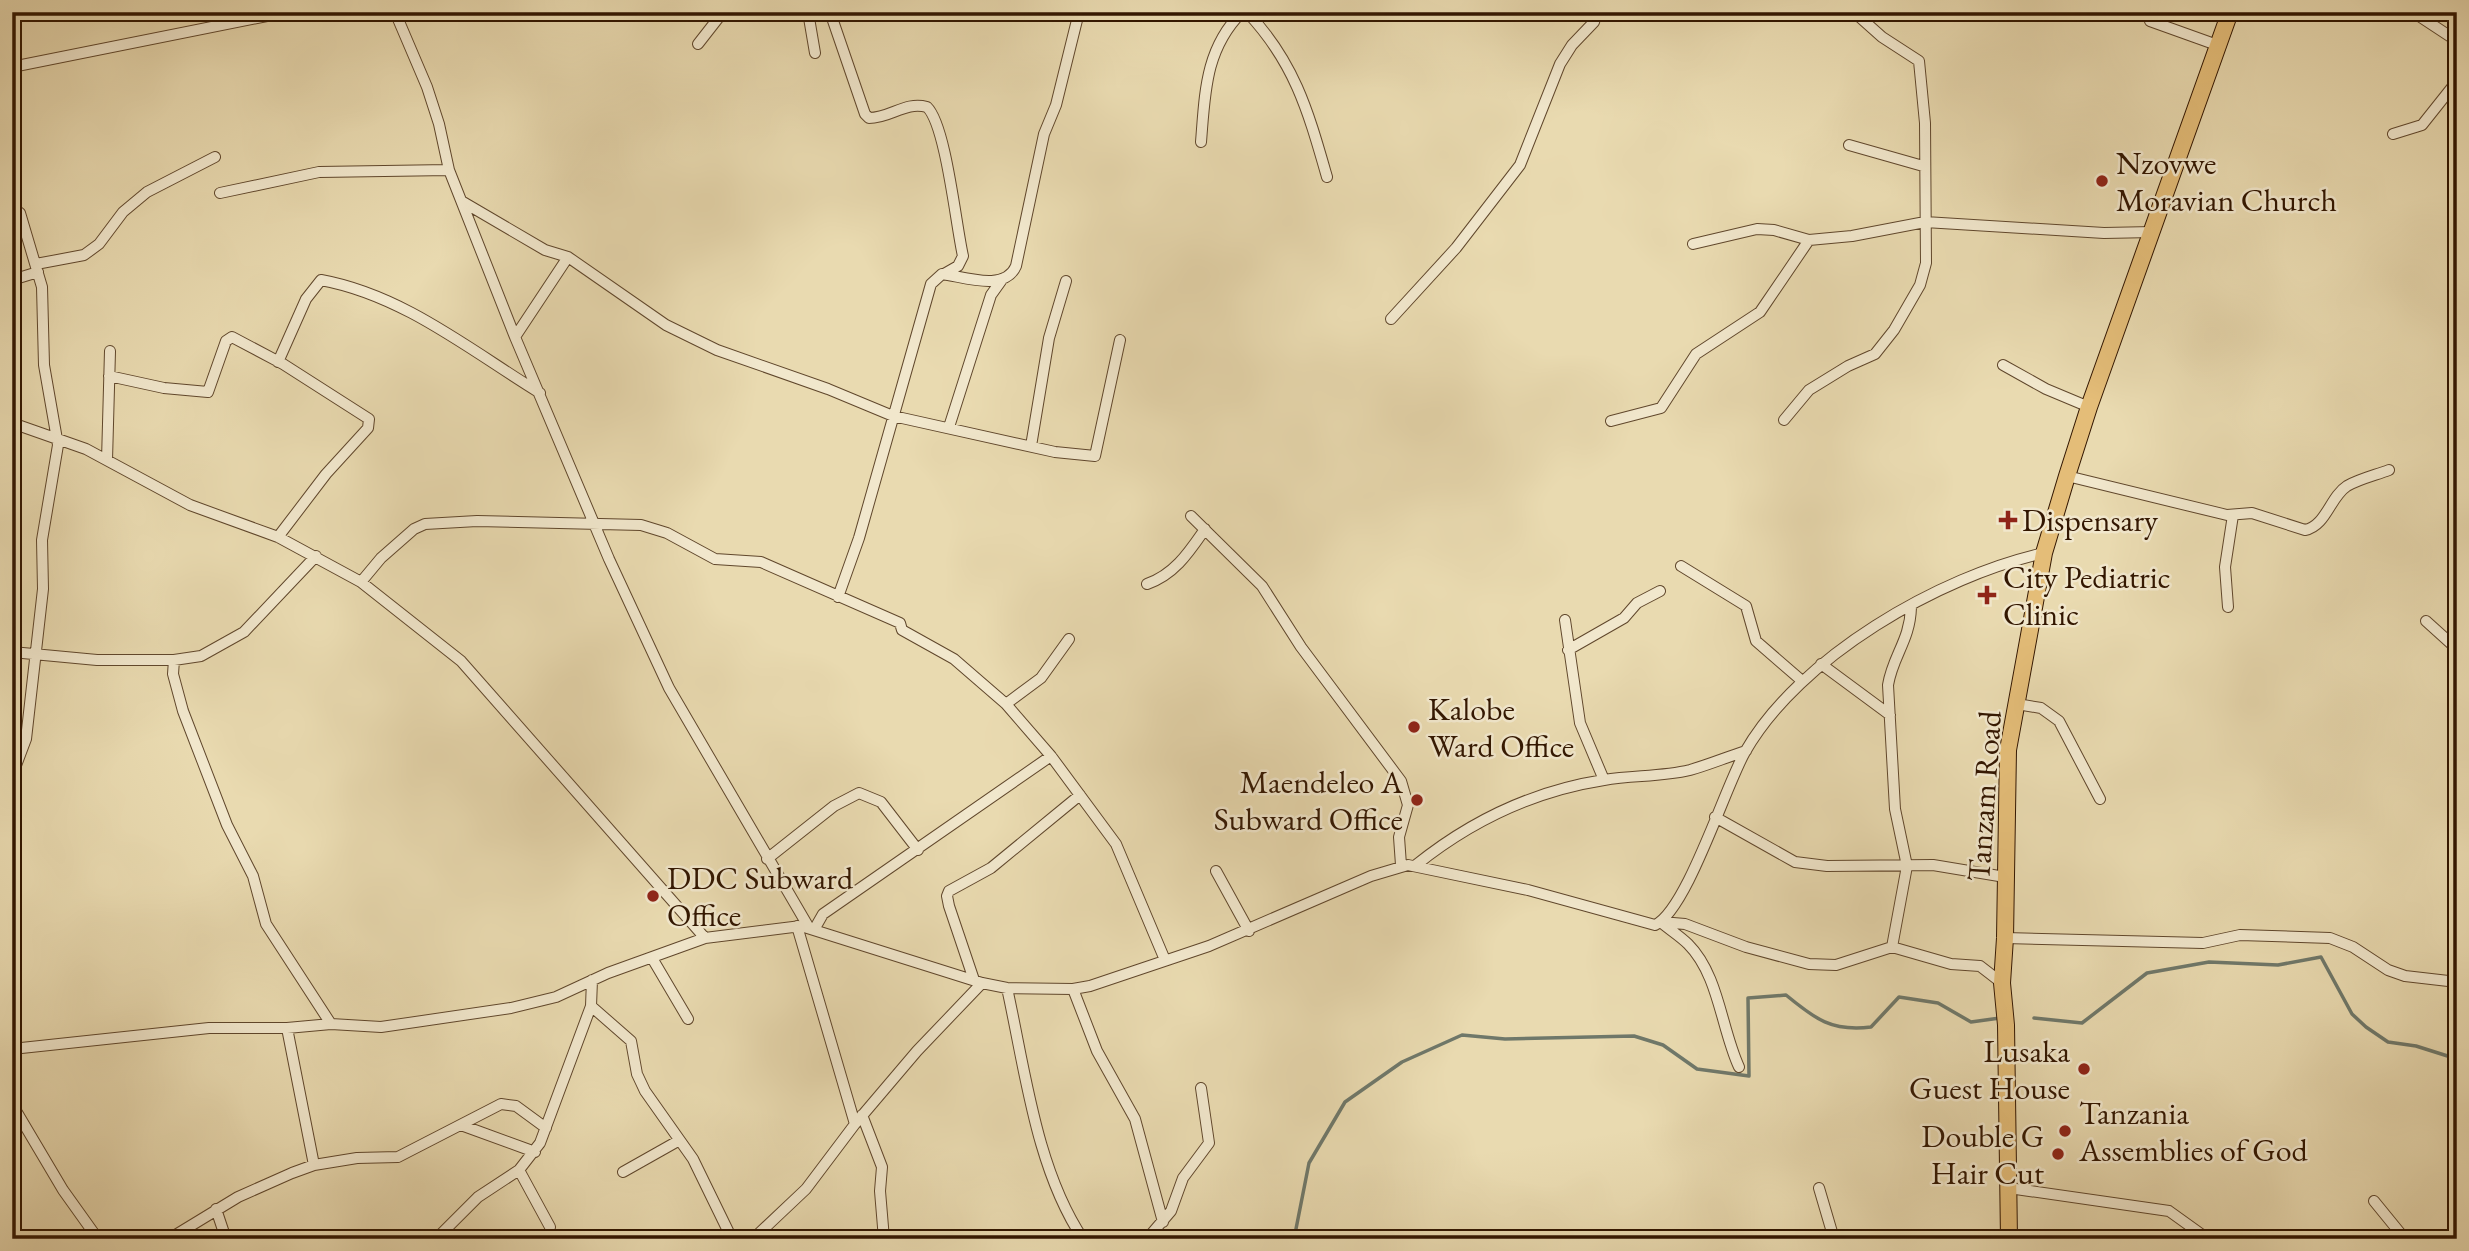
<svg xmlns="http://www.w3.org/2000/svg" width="2469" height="1251" viewBox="0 0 2469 1251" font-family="'EB Garamond',serif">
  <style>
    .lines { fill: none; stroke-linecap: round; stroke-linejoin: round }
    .stream { stroke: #6f786a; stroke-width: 3.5 }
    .minor-casing { stroke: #60472c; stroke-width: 12 }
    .trunk-casing { stroke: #321600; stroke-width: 18 }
    .minor { stroke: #f1e7cc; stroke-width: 10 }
    .trunk { stroke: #e4bd78; stroke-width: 16 }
    .poi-dot { fill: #8f2418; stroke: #f1e7cc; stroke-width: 2.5 }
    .labels { text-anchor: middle; stroke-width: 5; stroke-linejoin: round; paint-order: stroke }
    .poi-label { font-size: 32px; fill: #321600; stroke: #f1e7cc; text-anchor: start }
    .street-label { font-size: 32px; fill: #321600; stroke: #f1e7cc }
  </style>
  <rect width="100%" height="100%" fill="#e9dab0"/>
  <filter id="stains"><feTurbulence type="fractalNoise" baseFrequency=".00286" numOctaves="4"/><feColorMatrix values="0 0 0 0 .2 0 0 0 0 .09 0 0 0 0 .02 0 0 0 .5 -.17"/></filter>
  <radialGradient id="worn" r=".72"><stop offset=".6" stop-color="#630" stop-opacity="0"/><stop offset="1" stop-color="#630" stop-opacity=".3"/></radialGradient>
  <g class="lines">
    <path class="stream" d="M2034,1018L2082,1023L2147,973L2209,962L2278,965L2321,957L2352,1014L2366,1027L2388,1042L2416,1046L2457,1059
      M1294,1239L1309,1163L1345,1102L1402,1062L1462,1035L1505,1039L1634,1036L1663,1045L1697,1069L1749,1076L1748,998L1786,995C1815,1019 1832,1032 1871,1027L1899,997L1938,1003L1971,1022L2000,1018"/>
    <g class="minor-casing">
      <path id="minor" d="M395,12L427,87L439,124L449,170L515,337L609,559L669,688L808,926
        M808,12L815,53
        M830,12L865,114L869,118C891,118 905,101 927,107C946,125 956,226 963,256L958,266L944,274
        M1247,12C1295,63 1308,111 1327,177
        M2413,12L2457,41
        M2150,21L2217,45
        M698,44L723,12
        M12,67L287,12
        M2393,134L2422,125L2457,81
        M1201,142C1205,93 1205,49 1242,12
        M1849,145L1923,166
        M220,193L319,172L449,170
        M463,202L545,250L568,257L666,325L717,350L828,389L893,416L1055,452L1095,456L1120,340
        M12,207L20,213L42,287L44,365L58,445L42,540L43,589L26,739L12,776
        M1693,244L1757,229L1774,230L1809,240L1852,236L1925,222L2104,233L2153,232
        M36,264L84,255L99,244L123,212L147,192L215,157
        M12,280L38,272
        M1391,319L1456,248L1520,165L1560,64L1572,45L1594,22L1597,12
        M515,337L568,257
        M278,362L306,299L321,280C403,295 470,350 540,393
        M2003,365L2046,389L2089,407
        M109,376L164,388L208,392L226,341L232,337L283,364L369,419L368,428L326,474L278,537
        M1784,420L1809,390L1848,366L1875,354L1894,330L1920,285L1926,263L1925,123L1919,61L1882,37L1854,12
        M1611,421L1661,408L1696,354L1760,312L1809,240
        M12,423L86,449L190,505L278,537L361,582L461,661L705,938
        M949,427L991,295L1001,281
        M1031,446L1049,338L1066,281
        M107,460L110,351
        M2067,476L2227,515L2252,513L2305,530C2326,526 2330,497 2347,486C2359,479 2376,475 2389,470
        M1191,516L1262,586L1301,647L1401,781L1408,805L1399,837L1401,865
        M1681,566L1746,606L1756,641L1801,680
        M361,582L381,558L414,529L425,524L477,521L641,525L667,533L715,559L761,562L900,623L902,630L954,659L1006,704L1051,756L1116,844L1165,960
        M1147,584C1175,574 1189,552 1205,529
        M838,597L859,538L931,284L942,274C965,277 1005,292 1016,266L1044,134L1056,105L1079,12
        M2228,607L2225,567L2233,515
        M1565,620L1580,723L1604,780
        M2426,621L2457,649
        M1568,650L1624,618L1637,603L1660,591
        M12,652L97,660H174L201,656L244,632L316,556
        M174,660L173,674L183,711L227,825L253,876L266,924L331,1024
        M1821,664L1890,715
        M1006,704L1041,678L1069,639
        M2017,704L2041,708L2059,721L2100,799
        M1715,817L1795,862L1827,866L1933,865L2005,877
        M767,859L834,806L859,793L881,802L918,850
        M1416,865C1472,820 1533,791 1604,780C1633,775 1661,777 1690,770C1708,765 1727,757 1746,751
        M1216,871L1249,931
        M1661,922L1685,924L1746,947L1809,964L1836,965L1892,947L1951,964L1980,966L2002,983
        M1662,923C1670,930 1680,936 1688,944C1719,975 1721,1028 1739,1067
        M797,926L855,1124
        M815,928L823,914L1051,756
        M2005,938L2203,943L2240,935L2330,938L2353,947L2388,970L2405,976L2457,982
        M1892,947L1907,866L1895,809L1888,685C1893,655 1910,641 1911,607
        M652,958L688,1019
        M974,980L949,906L947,896L949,891L991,868L1080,795
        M1007,988C1025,1069 1036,1169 1083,1239
        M1073,989L1097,1051L1135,1119L1163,1222
        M591,1006L631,1041L637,1074L645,1091L693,1159L732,1239
        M287,1028L314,1165
        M12,1049L209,1028H287L331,1024L381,1027L511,1008L556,997L608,973L705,938L801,926L982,983L1007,988L1073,989L1090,986L1209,946L1371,876L1408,865L1528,890L1655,925C1687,910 1725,787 1745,752C1799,657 1940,576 2044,553
        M12,1104L63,1190L98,1239
        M862,1115L882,1167L880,1191L884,1239
        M461,1125L535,1152
        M519,1170L550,1227
        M623,1172L678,1141
        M1819,1188L1834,1239
        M2009,1188L2169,1211L2208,1239
        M2374,1201L2405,1239
        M216,1209L226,1239
        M169,1239L238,1197L292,1173L314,1165L357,1158L398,1157L501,1104L516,1106L546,1128
        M436,1239L478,1197L519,1170L540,1143L591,1006L592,980
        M753,1239L806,1189L855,1124L917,1051L982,983
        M1147,1239L1171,1211L1183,1178L1209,1143L1201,1088"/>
    </g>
    <g class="trunk-casing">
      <path id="trunk" d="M2009,1239L2006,1025L2002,983L2005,938L2008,750L2044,553L2067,476L2089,407L2230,12"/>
    </g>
    <use href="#minor" class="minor"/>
    <use href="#trunk" class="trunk"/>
  </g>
  <g class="poi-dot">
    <circle cx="2102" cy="181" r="7"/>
    <path d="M2004.5 509.5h7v7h7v7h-7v7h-7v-7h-7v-7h7z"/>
    <path d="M1983.5 584.5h7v7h7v7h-7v7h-7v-7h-7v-7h7z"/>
    <circle cx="1414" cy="727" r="7"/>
    <circle cx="1417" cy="800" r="7"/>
    <circle cx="653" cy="896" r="7"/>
    <circle cx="2084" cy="1069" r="7"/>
    <circle cx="2065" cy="1131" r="7"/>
    <circle cx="2058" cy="1154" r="7"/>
  </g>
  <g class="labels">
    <g class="poi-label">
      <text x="2116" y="174">Nzovwe<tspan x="2116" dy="37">Moravian Church</tspan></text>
      <text x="2022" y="531">Dispensary</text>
      <text x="2003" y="588">City Pediatric<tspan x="2003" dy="37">Clinic</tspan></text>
      <text x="1428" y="720">Kalobe<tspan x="1428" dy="37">Ward Office</tspan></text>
      <text x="1403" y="793" text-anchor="end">Maendeleo A<tspan x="1403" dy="37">Subward Office</tspan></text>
      <text x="667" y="889">DDC Subward<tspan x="667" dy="37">Office</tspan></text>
      <text x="2070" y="1062" text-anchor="end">Lusaka<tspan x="2070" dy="37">Guest House</tspan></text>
      <text x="2079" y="1124">Tanzania<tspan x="2079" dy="37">Assemblies of God</tspan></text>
      <text x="2044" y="1147" text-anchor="end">Double G<tspan x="2044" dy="37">Hair Cut</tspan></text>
    </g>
    <g class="street-label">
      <text transform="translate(1984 796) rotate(-86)" y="11">Tanzam Road</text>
    </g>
  </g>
  <rect width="2469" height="1251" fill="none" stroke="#e9dab0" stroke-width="42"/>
  <rect x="14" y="14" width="2441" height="1223" fill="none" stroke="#321600" stroke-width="3.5"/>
  <rect x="21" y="21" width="2427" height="1209" fill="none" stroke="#321600" stroke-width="2"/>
  <rect width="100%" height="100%" filter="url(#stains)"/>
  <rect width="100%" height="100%" fill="url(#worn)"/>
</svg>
